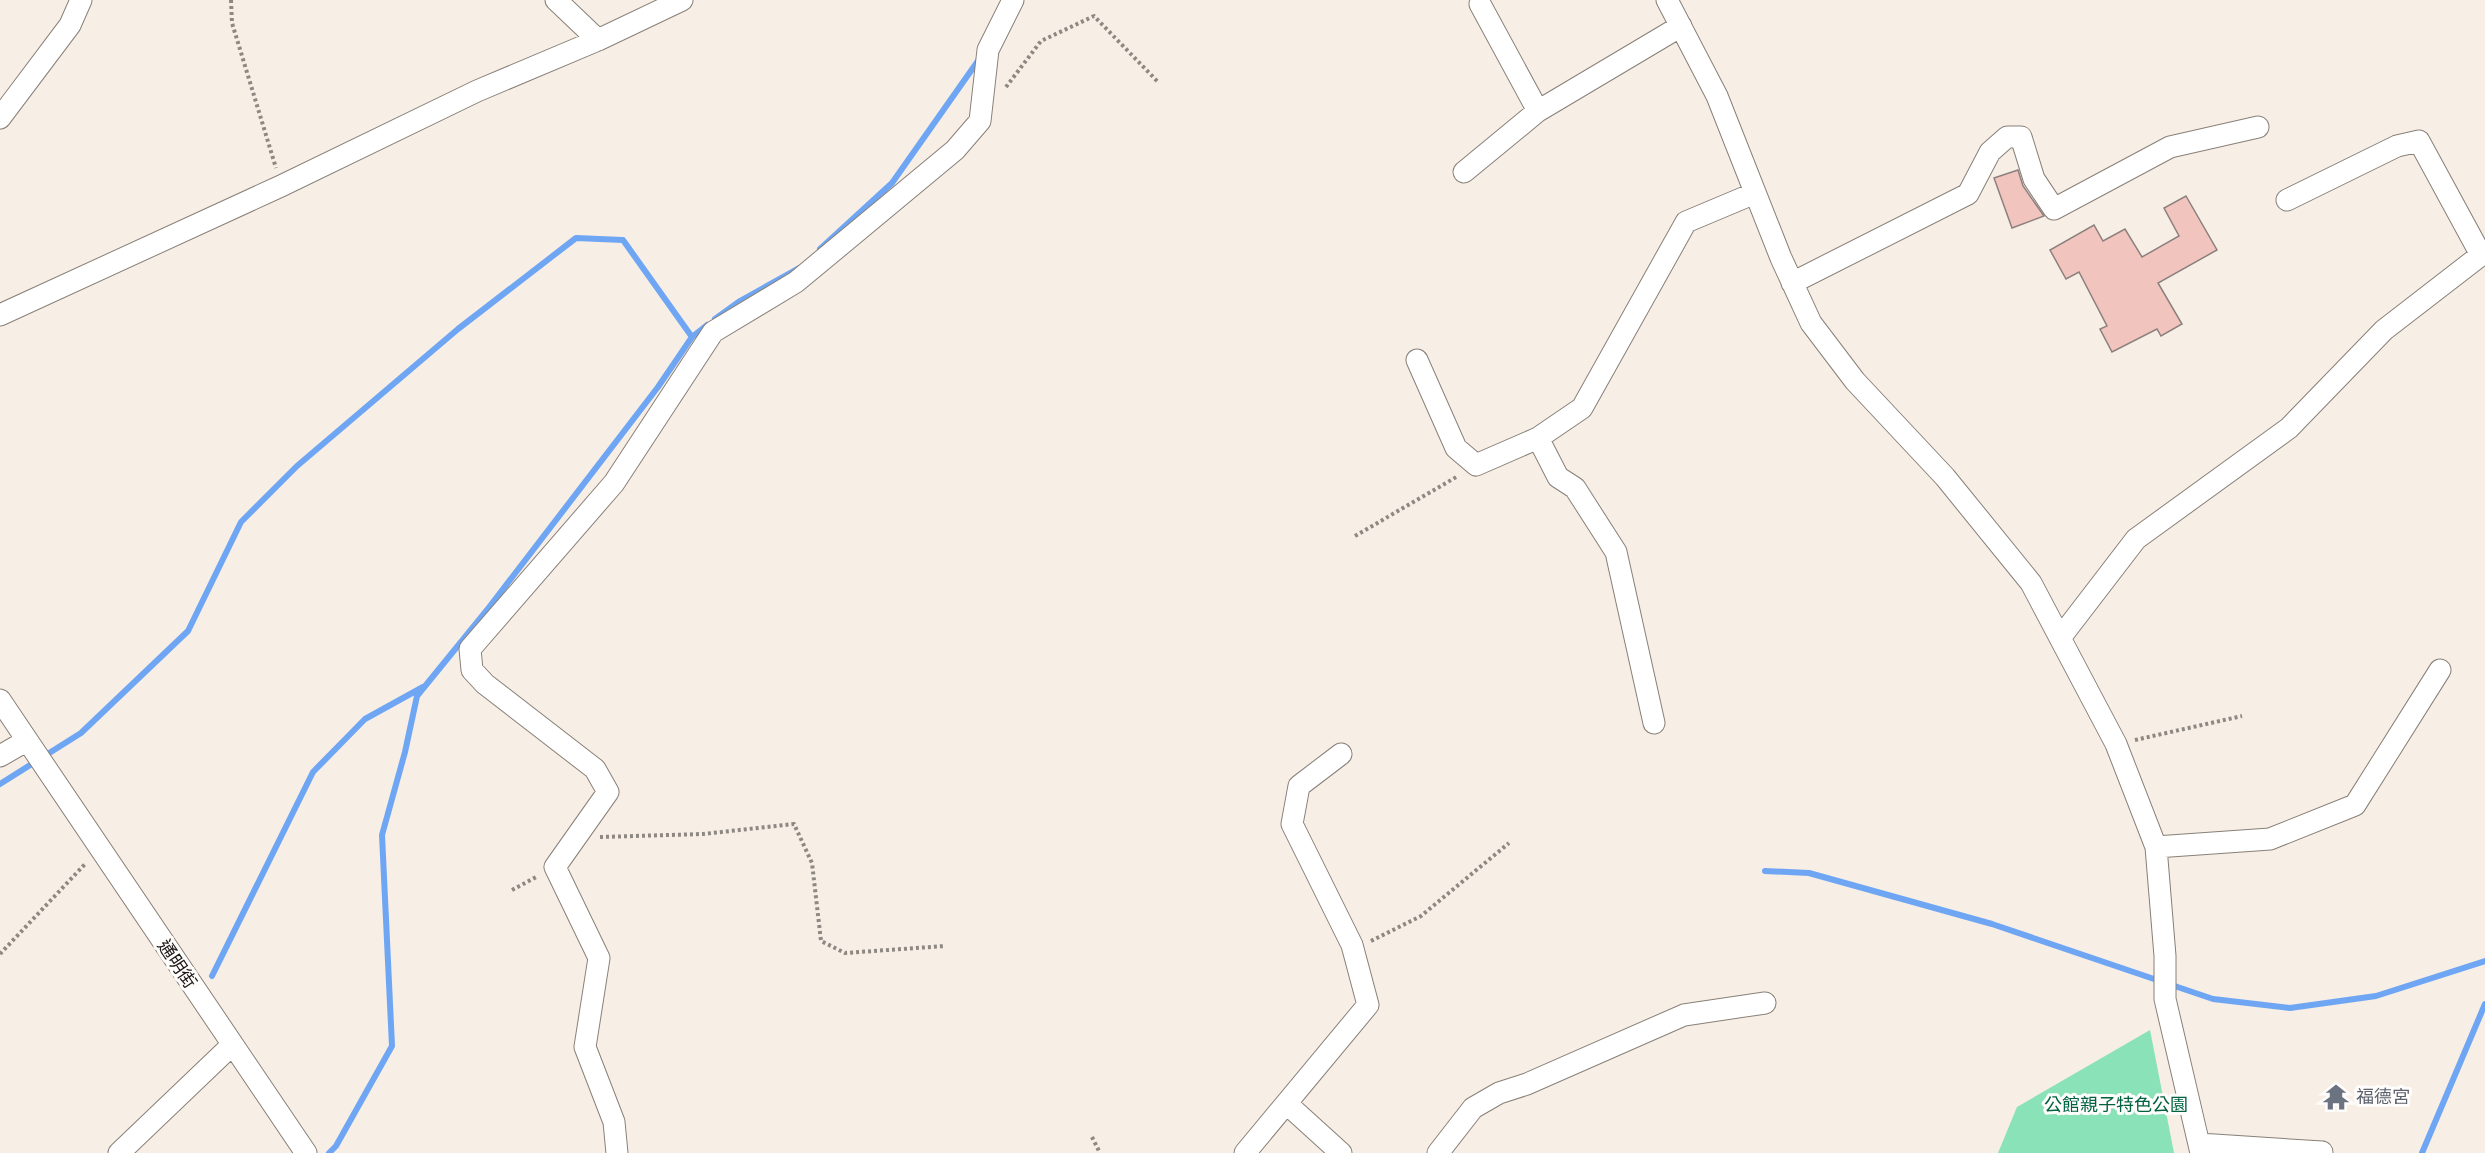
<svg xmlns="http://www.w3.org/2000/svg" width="2485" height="1153" viewBox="0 0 2485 1153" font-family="Signika,'Noto Sans TC',sans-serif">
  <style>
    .green { fill: #8ae2b8 }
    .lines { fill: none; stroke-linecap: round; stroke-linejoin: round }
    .stream { stroke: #6fa6f4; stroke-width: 6 }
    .building { fill: #f1c4be; stroke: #8c807e; stroke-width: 1.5 }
    .minor-casing { stroke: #888078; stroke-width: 23 }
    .path { stroke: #8e8882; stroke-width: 4; stroke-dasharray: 3 3; stroke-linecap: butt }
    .minor { stroke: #fff; stroke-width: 21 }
    .labels { text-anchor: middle; stroke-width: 6; stroke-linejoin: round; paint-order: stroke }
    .street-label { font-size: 18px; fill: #191613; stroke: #fffdfb }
    .worship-label { font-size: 18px; fill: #5b616d; stroke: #fffdfb; text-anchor: start }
    .park-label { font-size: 18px; fill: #006243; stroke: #fffdfb }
  </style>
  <rect width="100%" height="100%" fill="#f7eee6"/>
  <path class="green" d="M2150,1030L2174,1153H1998L2017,1107Z"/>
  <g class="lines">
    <path class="stream" d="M820,249L892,183L980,58
      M715,319L740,301L799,268
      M0,784L81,733L188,631L241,522L297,466L458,329L576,238L623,240L692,337
      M1765,871L1809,873L1992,924L2213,999L2290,1008L2376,996L2485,961
      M212,976L313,772L365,719L423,687
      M329,1153L336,1146L392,1046L382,835L405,752L417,696L487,610L658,387L692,337L707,325
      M2422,1153L2485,1004"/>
  </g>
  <path class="building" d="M2018,170L2023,186L2044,216L2012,228L1994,178Z
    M2186,196L2217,250L2158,283L2182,324L2161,336L2157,329L2112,352L2100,329L2107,326L2079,272L2066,279L2050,250L2094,225L2103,241L2125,229L2142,257L2179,236L2164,208Z"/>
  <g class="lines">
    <g class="minor-casing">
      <path id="minor" d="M556,0L598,40
        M1667,0L1717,96L1781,258L1811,323L1855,381L1945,477L2031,583L2116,744L2156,847L2165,956V999L2201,1153
        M1480,4L1538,111
        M0,118L70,25L81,0
        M1464,172L1538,111L1681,26
        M1792,283L1968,194L1990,152L2007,137H2021L2034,179L2054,209L2170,147L2258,127
        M0,315L281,186L477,91L598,40L682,0
        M1417,360L1456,448L1476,465L1538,438L1558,477L1575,488L1616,552L1654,723
        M1538,438L1582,408L1686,222L1755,193
        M2060,638L2136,539L2289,428L2384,330L2481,255L2419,141L2397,146L2287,200
        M0,700L306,1153
        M0,756L26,741
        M2156,847L2270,839L2355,805L2440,670
        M1287,1104L1341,1153
        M2199,1144L2322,1152
        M119,1153L232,1045
        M617,1153L614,1122L585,1047L599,958L555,867L608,792L595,769L485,684L472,670L470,649L614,483L713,332L796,282L955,150L980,121L988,50L1013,0
        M1245,1153L1368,1005L1352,945L1292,824L1299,786L1341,754
        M1438,1153L1473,1108L1499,1093L1527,1084L1684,1015L1765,1003"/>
    </g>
    <path class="path" d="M231,0L232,23L276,168
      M1006,87L1041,41L1094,16L1159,83
      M1355,536L1458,476
      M2135,740L2242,716
      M600,837L703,834L794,824L812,863L821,941L845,953L945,946
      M512,890L538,876
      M1371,941L1421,916L1509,843
      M0,954L86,863
      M1092,1137L1100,1153"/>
    <use href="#minor" class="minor"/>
  </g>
  <defs>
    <g id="temple-bare" transform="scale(2.07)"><path d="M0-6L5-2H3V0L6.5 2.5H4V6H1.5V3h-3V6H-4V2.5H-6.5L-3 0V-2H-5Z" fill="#6b7280" stroke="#fffdfb" stroke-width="2.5" paint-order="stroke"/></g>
  </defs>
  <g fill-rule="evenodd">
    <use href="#temple-bare" x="2336" y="1097"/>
  </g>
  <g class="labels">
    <g class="street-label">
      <text transform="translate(177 964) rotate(56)" y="6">通明街</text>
    </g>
    <g class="worship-label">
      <text x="2356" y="1103">福德宮</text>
    </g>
    <g class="park-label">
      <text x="2116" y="1111">公館親子特色公園</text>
    </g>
  </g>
</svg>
